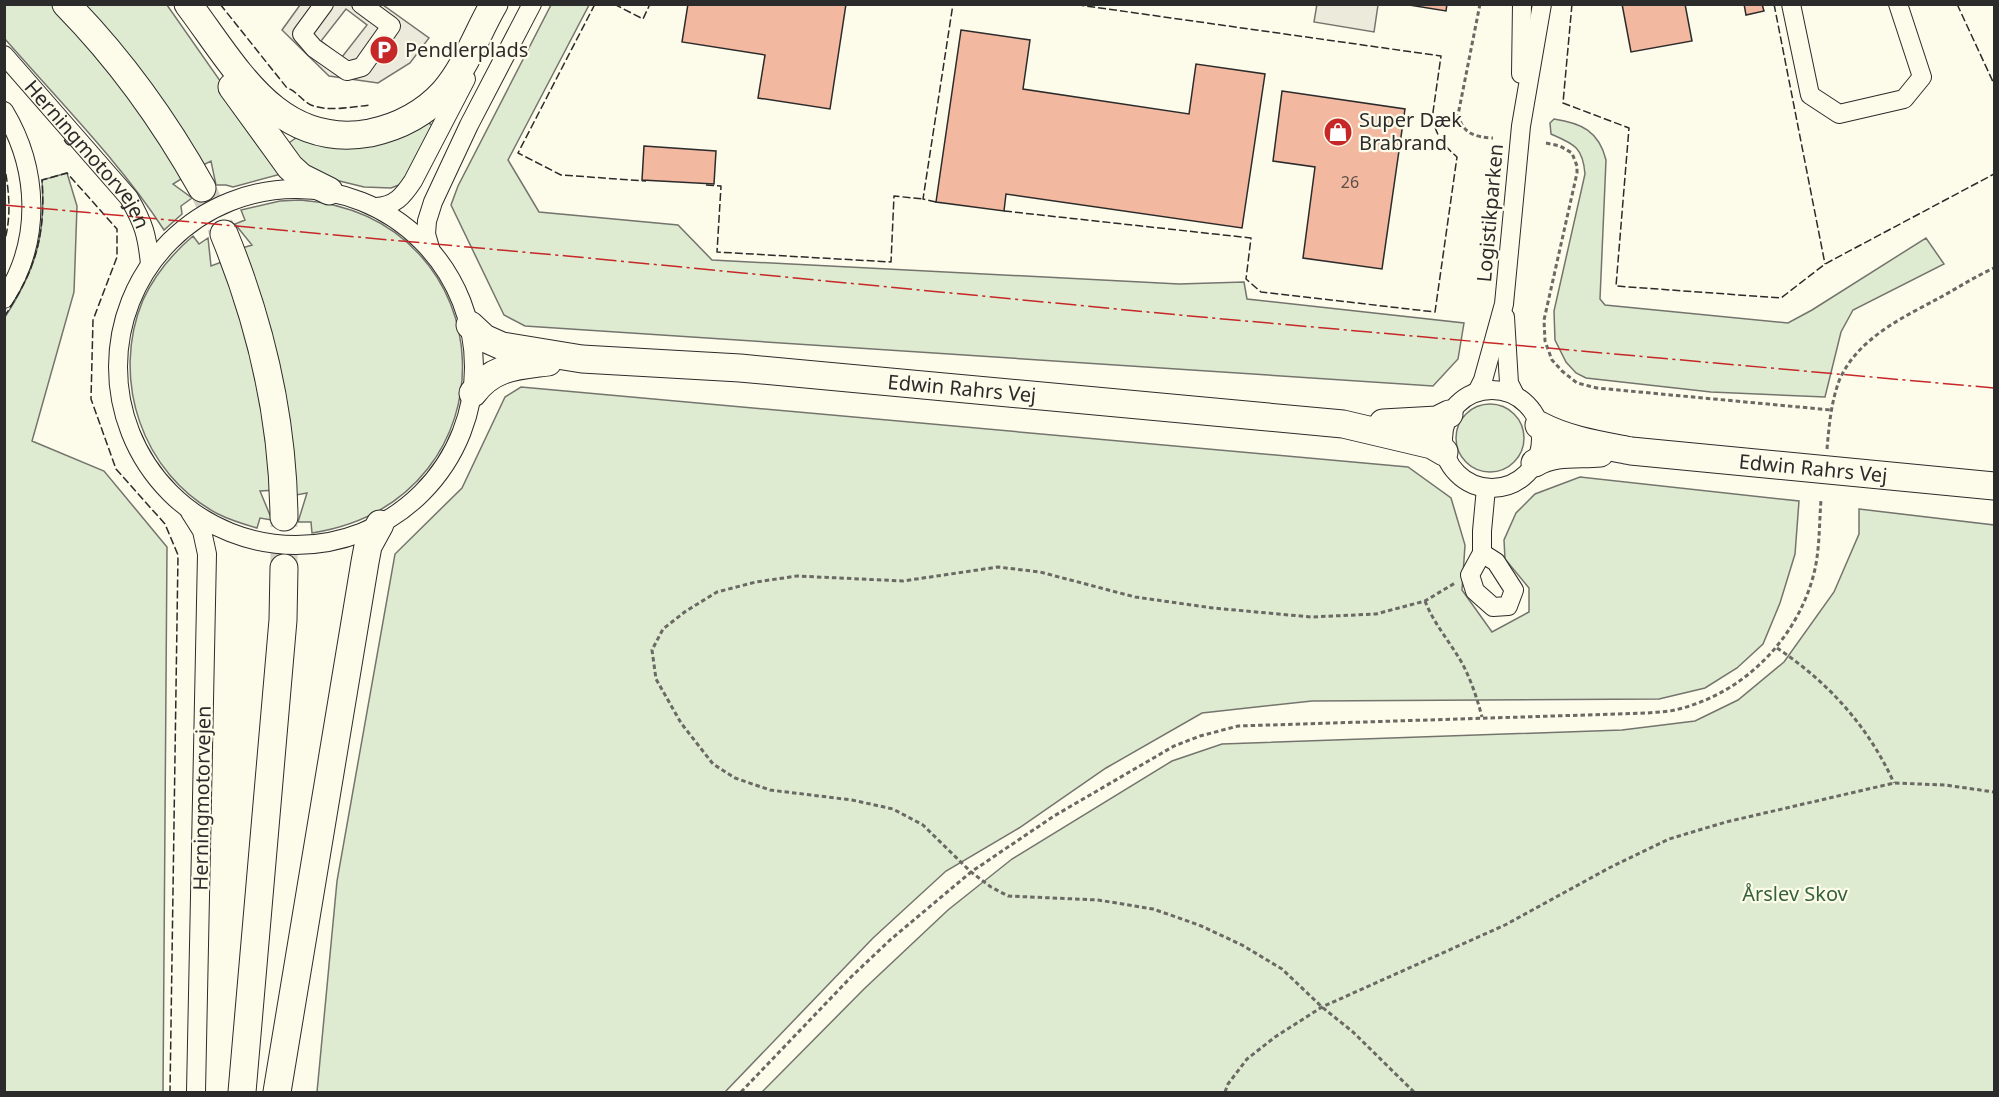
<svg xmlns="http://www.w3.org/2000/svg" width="1999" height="1097" viewBox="0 0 1999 1097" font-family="'Noto Sans',sans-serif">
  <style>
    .green { fill: #deebd1; stroke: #74746e; stroke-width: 1.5 }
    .parking { fill: #eceadb; stroke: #74746e; stroke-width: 1.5; fill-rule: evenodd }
    .building { fill: #f2b8a0; stroke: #2b2b2b; stroke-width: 1.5 }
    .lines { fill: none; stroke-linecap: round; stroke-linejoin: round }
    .highway-tunnel { stroke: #d3d1c4; stroke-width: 27; stroke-dasharray: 27 14; stroke-linecap: butt }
    .minor-casing { stroke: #2b2b2b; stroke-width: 20 }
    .highway-casing { stroke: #2b2b2b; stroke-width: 29 }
    .path { stroke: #6a6964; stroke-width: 3; stroke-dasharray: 4.5 3; stroke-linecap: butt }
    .minor { stroke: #fdfbea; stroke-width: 18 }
    .highway { stroke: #fdfbea; stroke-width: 27 }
    .fence { stroke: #2b2b2b; stroke-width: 1.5; stroke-dasharray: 8 3; stroke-linecap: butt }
    .power { stroke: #c62828; stroke-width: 1.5; stroke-dasharray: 21 4.5 3 4.5; stroke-linecap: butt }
    .labels { text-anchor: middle; stroke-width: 4.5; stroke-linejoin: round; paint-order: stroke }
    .number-label { font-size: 16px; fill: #5d4e48 }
    .poi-label { font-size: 20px; fill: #2b2b2b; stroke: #fdfbea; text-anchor: start }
    .street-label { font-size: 20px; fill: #2b2b2b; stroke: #fdfbea }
    .park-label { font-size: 20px; fill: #34623c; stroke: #fdfbea }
  </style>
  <rect width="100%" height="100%" fill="#fdfbea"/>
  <path class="green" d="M4,5H56L189,174L173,184L192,198L181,206L182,214L164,230C119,161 59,101 5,39Z
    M81,5H167L281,168V174L233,187L226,185H216L211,161L203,165Z
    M551,5H589L508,160L539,212L678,225L712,260L1179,284L1244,282L1247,299L1464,323L1458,359L1433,386L525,326L504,315L451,205L458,186Z
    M1554,119C1581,123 1599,131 1606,160L1600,299L1605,305L1788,323L1812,310L1926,238L1944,264L1853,310L1841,332L1825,397L1711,392L1586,378L1576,373L1566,362L1555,340L1554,311L1585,174C1583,147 1574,144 1551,134L1550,123Z
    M427,122L432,125L411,174L399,185L391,188L364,187L315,175L286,145L300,135Z
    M67,173L77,206L74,292L32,441L104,471L167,547L163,1092H5V317C35,271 46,236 42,180Z
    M300,200C509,216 520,500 312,533L311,522H298L307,493L296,495L242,248L252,245L235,224L245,220L241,210L280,201Z
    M193,236L199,244L208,238L211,266L227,260L237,285L277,490L260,491L272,520L260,518L257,528C243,524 230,520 218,514C142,474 110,379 143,300C155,274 172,254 193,236Z
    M521,387L1408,467L1451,498L1465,545L1462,590L1492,632L1529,612V588L1505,559L1504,540L1516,513L1535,494L1580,477L1799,501L1795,554L1780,603L1763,644L1737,668L1705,688L1659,699L1312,701L1202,713L1106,768L1019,828L946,871L873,938L725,1092H317L337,881L395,554L462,488L505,397Z
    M1456 438a34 34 0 1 1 68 0a34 34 0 1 1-68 0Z
    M1859,509L1994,525V1092H762L864,989L948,910L1012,859L1172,761L1222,744L1622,730L1695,721L1738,700L1784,662L1834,592L1859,534Z"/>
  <path class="parking" d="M1317,4L1378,5L1374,32L1314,22Z
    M300,5H383L429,38L410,63L378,83L329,76L282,30ZM346,9L367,25L342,57L321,41Z"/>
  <path class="building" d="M688,4H846L830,109L758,98L765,55L682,42Z
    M1403,4H1447L1446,11Z
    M1622,4H1685L1692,41L1631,52Z
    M1744,4H1762L1764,11L1746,15Z
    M961,30L1030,40L1023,89L1189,114L1196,64L1265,74L1242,228L1006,194L1004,211L936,202Z
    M1282,91L1405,109L1382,269L1303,258L1315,167L1273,161Z
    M644,146L716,151L714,184L642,180Z"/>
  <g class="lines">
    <path class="highway-tunnel" d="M202,188L224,234
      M284,568V517"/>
    <g class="minor-casing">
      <g id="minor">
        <path d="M324,4L302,34L314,48L347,71L362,67L391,26L361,4"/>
        <path d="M1791,4L1810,95L1839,114L1904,99L1922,77L1898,4"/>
        <path id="s1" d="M4,55L129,198C144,224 147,235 150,264"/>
        <path d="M1521,74L1522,4"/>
        <path d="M4,111C39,169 42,241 4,299"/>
        <circle cx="296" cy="367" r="178"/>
        <path d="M376,207C395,206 403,196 413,181L466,79"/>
        <path d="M430,248L426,234L427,221L433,202L469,125L532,4"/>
        <path d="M1505,317L1509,383L1515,395"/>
        <circle cx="1492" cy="439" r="49"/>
        <path d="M1477,392L1483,380L1504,304L1521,126L1542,4"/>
        <path d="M190,512L202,531L207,554L196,1092"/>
        <path d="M1482,553L1496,562L1514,590L1508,606L1493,607L1475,591L1470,575L1482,553V531L1486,488"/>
      </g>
    </g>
    <g class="highway-casing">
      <g id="highway">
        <path d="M66,4C121,60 164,120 202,188"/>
        <path d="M188,4C235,66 277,150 370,133C398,127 424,114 444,92C466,67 477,33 494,4"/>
        <path d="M232,87L290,167L301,177L329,191"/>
        <path d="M224,234C261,324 283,419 284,517"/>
        <path id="s2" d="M470,325L484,338L502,346L582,359L740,368L1343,424L1432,445L1444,452"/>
        <path d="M473,393C493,366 518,366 548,362"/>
        <path d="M1383,423L1437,420L1449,414"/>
        <path id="s3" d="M1539,425C1567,440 1600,445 1631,451L1994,486"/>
        <path d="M1535,463C1554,451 1578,455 1600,453"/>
        <path d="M242,1092L283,620L284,568"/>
        <path d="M277,1092L365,562L368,546L380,524"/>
      </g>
    </g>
    <path class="path" d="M1480,4L1458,115C1463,134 1475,137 1493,138
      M1546,143L1560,146L1572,153L1577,166V173L1544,320L1545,341L1552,360L1562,371L1577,383L1597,388L1831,410
      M1827,449C1829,426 1831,403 1839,381C1857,338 1904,317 1941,297C1959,287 1976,276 1994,268
      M1425,601C1434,624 1450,642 1462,663C1471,680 1477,698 1482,717
      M1777,648C1829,683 1868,726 1894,783
      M741,1092L851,977L890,940L971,872L1054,816L1174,746L1200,736L1238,726L1648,713C1657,712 1666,712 1675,710C1741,695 1795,642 1813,577C1820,552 1819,525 1821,500
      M1225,1092L1228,1084L1247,1059L1275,1037L1322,1007L1505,925L1609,868L1669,839L1726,822L1894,783L1945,785L1994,792
      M1414,1092L1353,1032L1322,1007L1282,969L1242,945L1199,925L1153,909L1098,900L1008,896L991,887L971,872L923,825L893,809L852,800L770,790L735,778L713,764L681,723L656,679L652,650L663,629L686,611L717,592L756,582L797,576L903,581L998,567L1040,572L1135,597L1213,608L1311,617L1376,614L1425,601L1455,583"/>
    <use href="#minor" class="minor"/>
    <use href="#highway" class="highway"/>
    <path class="fence" d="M220,4L287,88C297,91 302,101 311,105C329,112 351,107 370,105
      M595,4L518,153L561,175L646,181
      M614,4L643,19L650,4
      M1572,4L1563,103L1629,128L1616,286L1781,298L1825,264L1994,174
      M1774,4L1825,264
      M1957,4L1994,84
      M4,163C9,190 12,216 4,243
      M706,185L721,186L717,252L891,262L894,196L923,199
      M936,202L923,199L953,4
      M1004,211L1251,238L1246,279L1261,292L1435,312L1457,157C1442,144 1433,132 1433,112L1441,56L1072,4
      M4,317C35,271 46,236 42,180L67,173L117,229V257L93,320L91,399L116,469L165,524L178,555L170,1092"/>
    <path class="power" d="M4,205L567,256L1179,315L1994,388"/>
  </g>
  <defs>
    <g id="parking-disc" transform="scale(1.5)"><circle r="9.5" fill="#c62828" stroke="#fdfbea"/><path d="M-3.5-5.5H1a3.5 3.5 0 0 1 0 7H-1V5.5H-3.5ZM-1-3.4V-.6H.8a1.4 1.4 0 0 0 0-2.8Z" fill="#fff"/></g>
    <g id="shop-disc" transform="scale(1.5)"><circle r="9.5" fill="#c62828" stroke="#fdfbea"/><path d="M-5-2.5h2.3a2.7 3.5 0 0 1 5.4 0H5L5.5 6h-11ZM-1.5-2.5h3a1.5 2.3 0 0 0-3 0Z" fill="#fff"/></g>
  </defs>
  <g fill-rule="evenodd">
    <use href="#parking-disc" x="384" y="50"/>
    <use href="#shop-disc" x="1338" y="132"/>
  </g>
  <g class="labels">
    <g class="number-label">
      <text x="1350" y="188">26</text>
    </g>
    <g class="poi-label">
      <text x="405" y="57">Pendlerplads</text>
      <text x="1359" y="127">Super Dæk<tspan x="1359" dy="23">Brabrand</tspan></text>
    </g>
    <g class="street-label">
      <text dy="7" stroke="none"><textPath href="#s1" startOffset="130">Herningmotorvejen</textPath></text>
      <text transform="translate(1490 213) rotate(-85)" y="7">Logistikparken</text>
      <text dy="7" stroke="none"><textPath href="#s2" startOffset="501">Edwin Rahrs Vej</textPath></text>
      <text dy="7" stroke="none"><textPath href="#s3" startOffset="279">Edwin Rahrs Vej</textPath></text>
      <text transform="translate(202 798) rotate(-89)" y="7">Herningmotorvejen</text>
    </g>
    <g class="park-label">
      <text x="1795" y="901">Årslev Skov</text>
    </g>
  </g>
  <rect width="1999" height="1097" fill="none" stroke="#2b2b2b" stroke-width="12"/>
</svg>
